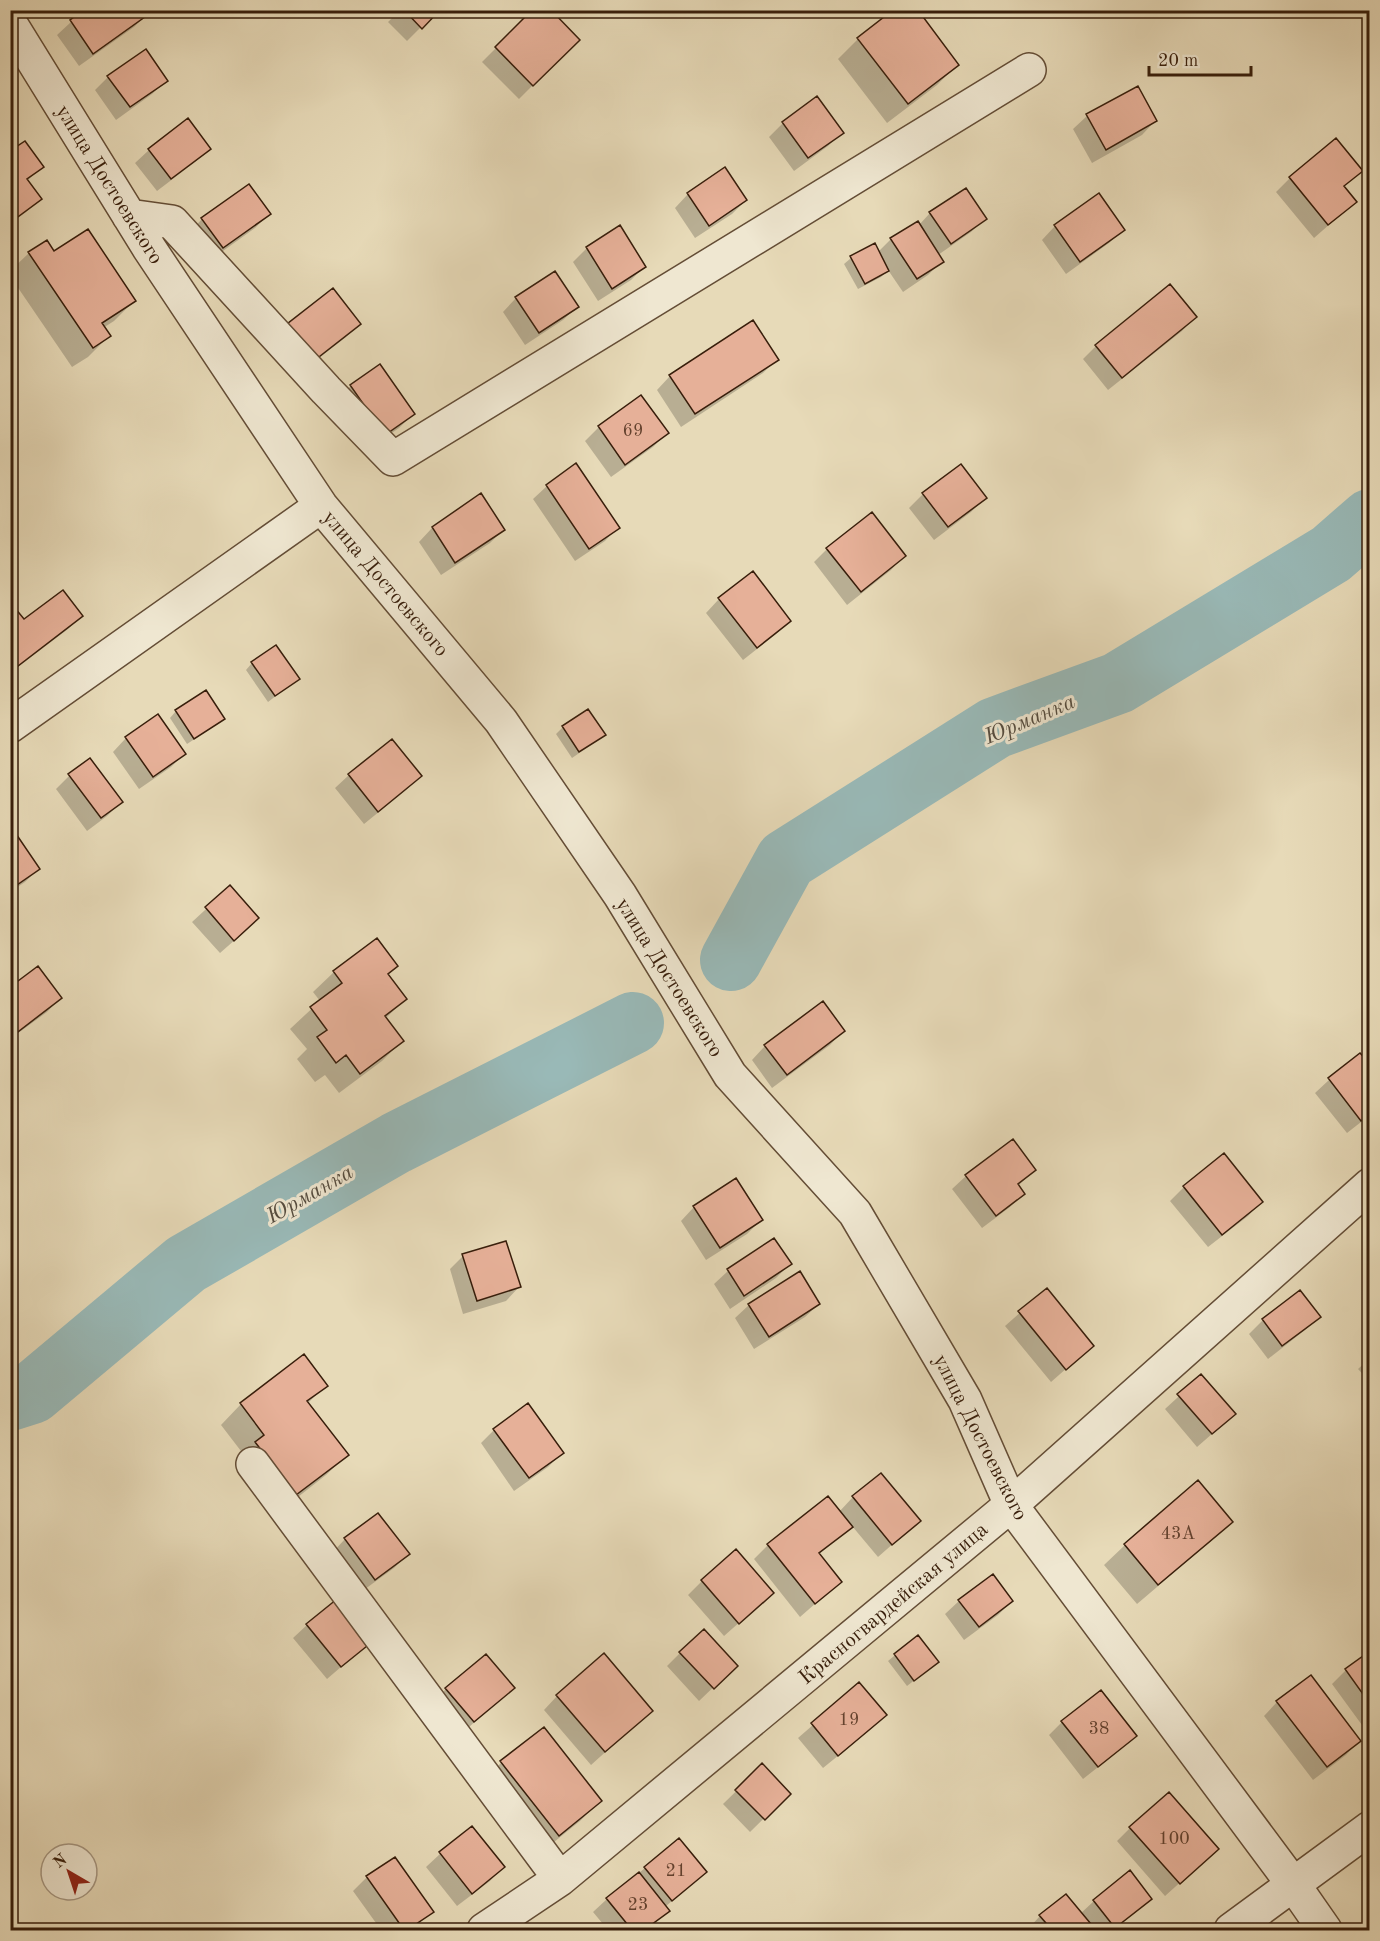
<svg xmlns="http://www.w3.org/2000/svg" width="1380" height="1941" viewBox="0 0 1380 1941" font-family="'Old Standard TT',serif">
  <style>
    .shadow { fill: #0003 }
    .lines { fill: none; stroke-linecap: round; stroke-linejoin: round }
    .river { stroke: #99b9b7; stroke-width: 62 }
    .building { fill: #e6b098; stroke: #381e0b; stroke-width: 1.5 }
    .minor-casing { stroke: #644d36; stroke-width: 36 }
    .minor { stroke: #efe7d1; stroke-width: 33 }
    .labels { text-anchor: middle; stroke-width: 6; stroke-linejoin: round; paint-order: stroke }
    .number-label { font-size: 18px; fill: #64422e }
    .street-label { font-size: 21px; fill: #381e0b; stroke: #efe7d1 }
    .water-label { font-size: 22px; font-style: italic; fill: #554c3f; stroke: #efe7d1 }
  </style>
  <rect width="100%" height="100%" fill="#e7dab8"/>
  <filter id="stains"><feTurbulence type="fractalNoise" baseFrequency=".00333" numOctaves="4"/><feColorMatrix values="0 0 0 0 .2 0 0 0 0 .09 0 0 0 0 .02 0 0 0 .5 -.17"/></filter>
  <radialGradient id="worn" r=".72"><stop offset=".6" stop-color="#630" stop-opacity="0"/><stop offset="1" stop-color="#630" stop-opacity=".3"/></radialGradient>
  <path class="shadow" d="M87,10L147,14L134,27L79,66L57,35L71,22Z
    M400,10H438L407,41L388,22Z
    M534,10L578,40L519,99L482,62Z
    M858,39L957,65L937,85L887,123L838,59Z
    M108,77L166,81L152,94L116,120L95,90Z
    M817,98L842,132L828,146L794,171L769,137L783,123Z
    M1087,116L1155,121L1142,135L1092,163L1073,129Z
    M209,149L195,162L157,191L135,163L149,150Z
    M10,153L42,167L27,181L40,199L26,212L10,224Z
    M1361,170L1343,187L1355,202L1314,238L1276,192L1290,178Z
    M688,194L746,200L732,214L695,238L675,208Z
    M930,213L985,219L971,232L938,255L942,261L928,275L903,292L888,270L881,277L858,289L844,264L851,258L874,245L878,252L891,239L919,225Z
    M269,214L255,228L209,261L189,233L202,219Z
    M1055,226L1123,230L1109,243L1066,274L1042,240Z
    M619,227L644,267L631,280L598,301L573,262L587,248Z
    M29,253H54L134,301L114,321L103,328L109,336L88,357L72,367L10,276V271Z
    M516,298L577,307L563,320L525,345L503,312Z
    M1195,317L1182,331L1108,390L1083,359L1096,346Z
    M359,323L346,337L301,372L274,339Z
    M777,359L763,373L681,427L657,390L670,376Z
    M351,386L413,414L399,428L371,447L337,399Z
    M641,397L667,433L653,447L611,477L585,441L599,427Z
    M547,486L618,527L605,541L575,561L533,499Z
    M923,494L985,498L971,512L934,540L909,508Z
    M481,495L504,529L490,543L441,575L419,542L432,528Z
    M827,549L904,556L891,570L847,605L814,562Z
    M719,599L789,621L776,634L743,660L706,613Z
    M10,604L24,622L81,616L68,629L10,673Z
    M252,663L298,679L268,702L246,670Z
    M176,711L223,719L216,725L187,744L170,718Z
    M588,711L604,735L597,741L572,758L556,734L563,727Z
    M126,738L184,754L171,767L139,789L113,752Z
    M349,775L420,776L406,790L364,824L335,788Z
    M69,776L121,802L107,816L87,831L56,789Z
    M10,828L38,869L25,882L10,892Z
    M230,887L244,932L220,953L192,922Z
    M396,966L387,976L405,999L385,1019L402,1041L382,1061L339,1093L325,1075L315,1082L297,1059L307,1049L290,1029L320,1001L313,992L334,972Z
    M10,989L60,998L47,1012L10,1039Z
    M843,1031L830,1045L772,1088L752,1060L765,1046Z
    M1360,1055L1370,1067V1115L1347,1133L1315,1093L1329,1080Z
    M1224,1155L1261,1202L1248,1216L1208,1247L1170,1201L1184,1187Z
    M1034,1170L1018,1186L1023,1194L1010,1207L982,1228L952,1189L966,1176Z
    M694,1207L761,1220L747,1234L706,1260L681,1221Z
    M774,1240L790,1264L776,1278L730,1309L714,1284L728,1271Z
    M463,1256L519,1287L506,1301L463,1314L450,1269Z
    M1046,1290L1092,1346L1051,1382L1005,1326Z
    M1300,1292L1319,1317L1305,1330L1268,1359L1249,1334L1263,1320Z
    M819,1304L805,1317L754,1349L735,1318L749,1305Z
    M303,1357L326,1385L307,1404L347,1455L326,1475L275,1515L236,1464L244,1455L221,1425L241,1404Z
    M1370,1358V1382L1358,1369Z
    M1201,1376L1220,1427L1197,1447L1165,1409Z
    M494,1430L562,1453L548,1467L514,1491L481,1443Z
    M1198,1483L1231,1522L1210,1542L1137,1604L1104,1565L1125,1545Z
    M853,1497L919,1521L878,1557L852,1526L818,1555L840,1582L800,1617L754,1559L768,1545L828,1498L839,1512Z
    M345,1539L408,1554L394,1568L361,1592L332,1553Z
    M702,1581L758,1606L724,1636L688,1595Z
    M959,1601H1012L998,1615L964,1640L945,1614Z
    M307,1625L370,1642L327,1679L293,1638Z
    M917,1637L930,1668L907,1686L888,1661Z
    M680,1653L722,1679L699,1701L667,1666Z
    M1370,1653V1736L1332,1684L1346,1670Z
    M859,1685L885,1715L871,1729L823,1768L798,1738Z
    M513,1688L460,1735L433,1702L446,1689Z
    M557,1696L651,1711L591,1765L544,1710Z
    M1277,1702L1359,1741L1346,1755L1313,1780L1264,1716Z
    M1062,1722L1135,1736L1121,1749L1083,1779L1049,1735Z
    M501,1763L600,1801L580,1821L538,1855L481,1783Z
    M762,1766L789,1794L750,1832L723,1804Z
    M472,1828L503,1867L490,1881L457,1906L426,1867L440,1854Z
    M1130,1828L1203,1862L1165,1896L1117,1841Z
    M394,1859L432,1912L411,1930H381L353,1891L367,1877Z
    M645,1868L705,1872L665,1907L668,1910L646,1930H608L593,1912L607,1899Z
    M1150,1899L1136,1912L1113,1930H1027L1040,1916L1080,1914L1094,1901Z"/>
  <g class="lines">
    <path class="river" d="M731,960L786,860L995,728L1118,683L1331,554L1370,520
      M10,1400L32,1393L186,1264L396,1143L633,1023"/>
  </g>
  <path class="building" d="M84,10H147L149,14L93,54L70,20Z
    M404,10H440L422,29Z
    M532,10H551L580,40L533,86L495,47Z
    M893,10H918L959,65L908,104L857,38Z
    M146,49L168,81L130,107L107,76Z
    M1138,86L1157,121L1106,150L1086,114Z
    M817,96L844,133L808,158L782,122Z
    M188,118L211,149L171,179L148,149Z
    M1336,138L1363,171L1344,186L1357,202L1328,225L1289,177Z
    M25,141L44,167L27,179L42,199L15,219L10,213V151Z
    M725,167L747,200L709,226L687,193Z
    M249,184L271,214L223,248L201,218Z
    M966,188L987,219L951,244L929,212Z
    M1099,193L1125,230L1080,262L1054,225Z
    M918,221L944,262L917,279L890,238Z
    M620,225L646,267L612,289L586,247Z
    M88,229L136,301L102,323L111,336L93,348L28,252L47,240L54,251Z
    M875,243L889,271L865,284L850,256Z
    M555,271L579,307L539,333L515,297Z
    M1170,284L1197,317L1122,378L1095,345Z
    M333,288L361,324L315,360L287,324Z
    M753,320L779,360L695,414L669,375Z
    M380,364L415,414L385,435L350,385Z
    M641,395L669,433L625,465L598,426Z
    M576,463L620,528L589,549L546,485Z
    M961,464L987,498L948,527L922,493Z
    M481,493L505,530L455,563L432,527Z
    M872,512L906,556L861,592L826,548Z
    M753,571L791,621L757,648L718,598Z
    M63,590L83,616L18,666L10,657V602L24,619Z
    M276,645L300,679L275,696L251,662Z
    M206,690L225,719L194,739L175,710Z
    M588,709L606,735L579,752L562,726Z
    M158,714L186,754L153,777L125,737Z
    M392,739L422,776L378,812L348,774Z
    M90,758L123,802L101,818L68,774Z
    M10,825L40,869L14,887L10,882Z
    M230,885L259,918L234,941L205,907Z
    M377,938L398,966L388,974L407,999L385,1016L404,1041L360,1074L346,1055L336,1063L317,1037L327,1030L310,1007L342,983L333,971Z
    M38,966L62,998L10,1038V987Z
    M823,1001L845,1031L787,1075L764,1045Z
    M1360,1053L1370,1064V1114L1361,1121L1328,1078Z
    M1013,1139L1036,1170L1018,1184L1025,1194L996,1216L965,1175Z
    M1224,1153L1263,1202L1222,1235L1183,1186Z
    M736,1178L763,1220L720,1248L693,1206Z
    M774,1238L792,1264L744,1296L727,1269Z
    M506,1241L521,1287L477,1301L462,1254Z
    M800,1271L820,1304L769,1337L748,1304Z
    M1047,1288L1094,1346L1066,1370L1018,1311Z
    M1300,1290L1321,1317L1282,1346L1262,1319Z
    M304,1354L328,1386L307,1401L349,1455L296,1495L255,1442L264,1435L240,1403Z
    M1201,1374L1236,1414L1212,1434L1177,1394Z
    M528,1403L564,1453L529,1478L493,1429Z
    M881,1473L921,1521L892,1545L852,1496Z
    M1198,1480L1233,1522L1158,1585L1124,1544Z
    M828,1496L853,1527L819,1553L842,1582L815,1604L767,1544Z
    M378,1513L410,1554L375,1580L344,1538Z
    M736,1549L774,1593L739,1624L701,1580Z
    M993,1574L1013,1601L979,1627L958,1600Z
    M337,1599L372,1642L341,1667L306,1624Z
    M704,1629L738,1666L714,1689L679,1652Z
    M918,1635L939,1662L914,1681L894,1654Z
    M1370,1651V1704L1345,1669Z
    M604,1653L653,1711L605,1752L556,1695Z
    M486,1654L515,1688L474,1722L445,1688Z
    M1311,1675L1361,1741L1327,1767L1276,1701Z
    M859,1682L887,1715L838,1756L811,1723Z
    M1101,1690L1137,1736L1098,1767L1061,1721Z
    M544,1727L602,1801L559,1836L500,1761Z
    M762,1763L791,1794L765,1820L735,1790Z
    M1169,1792L1219,1849L1180,1884L1129,1827Z
    M472,1826L505,1867L472,1894L439,1852Z
    M679,1838L707,1872L672,1901L644,1867Z
    M395,1857L434,1912L407,1930H404L366,1876Z
    M1130,1870L1152,1899L1115,1928L1093,1900Z
    M639,1872L670,1911L644,1930H632L606,1898Z
    M1066,1894L1096,1930H1052L1039,1915Z"/>
  <g class="lines">
    <g class="minor-casing">
      <path id="minor" d="M10,23L149,248L321,506L501,721L620,895L730,1075L855,1213L965,1400L1011,1505L1293,1884L1325,1930
        M129,216L172,222L326,390L393,459L1029,70
        M10,726L321,506
        M253,1464L560,1879
        M484,1930L560,1879L1011,1505L1370,1185
        M1231,1930L1370,1828"/>
    </g>
    <use href="#minor" class="minor"/>
  </g>
  <g class="labels">
    <g class="number-label">
      <text x="633" y="436">69</text>
      <text x="1178" y="1539">43А</text>
      <text x="849" y="1725">19</text>
      <text x="1099" y="1734">38</text>
      <text x="1174" y="1844">100</text>
      <text x="676" y="1876">21</text>
      <text x="638" y="1910">23</text>
    </g>
    <g class="street-label">
      <text transform="translate(110 184) rotate(58)" y="7">улица Достоевского</text>
      <text transform="translate(386 583) rotate(50)" y="7">улица Достоевского</text>
      <text transform="translate(670 977) rotate(58)" y="7">улица Достоевского</text>
      <text transform="translate(981 1437) rotate(63)" y="7">улица Достоевского</text>
      <text transform="translate(893 1603) rotate(-40)" y="7">Красногвардейская улица</text>
    </g>
    <g class="water-label">
      <text transform="translate(1029 718) rotate(-23)" y="8">Юрманка</text>
      <text transform="translate(309 1193) rotate(-30)" y="8">Юрманка</text>
    </g>
  </g>
  <rect width="1380" height="1941" fill="none" stroke="#e7dab8" stroke-width="36"/>
  <rect x="12" y="12" width="1356" height="1917" fill="none" stroke="#381e0b" stroke-width="3"/>
  <rect x="18" y="18" width="1344" height="1905" fill="none" stroke="#381e0b" stroke-width="1.5"/>
  <g transform="translate(69 1872) rotate(321)"><circle r="28" fill="#efe7d1" stroke="#a69782" stroke-width="1.5"/>
  <path d="M0-4.5L10 22L0 15L-10 22Z" fill="#8f2418"/>
  <text y="-9" font-size="16" font-weight="bold" text-anchor="middle" fill="#381e0b">N</text>
  </g>
  <path d="M1149 66v9h102v-9" fill="none" stroke="#381e0b" stroke-width="3"/>
  <text x="1158" y="66" font-size="18" fill="#381e0b" stroke="#efe7d1" stroke-width="4.5" paint-order="stroke">20 m</text>
  <rect width="100%" height="100%" filter="url(#stains)"/>
  <rect width="100%" height="100%" fill="url(#worn)"/>
</svg>
